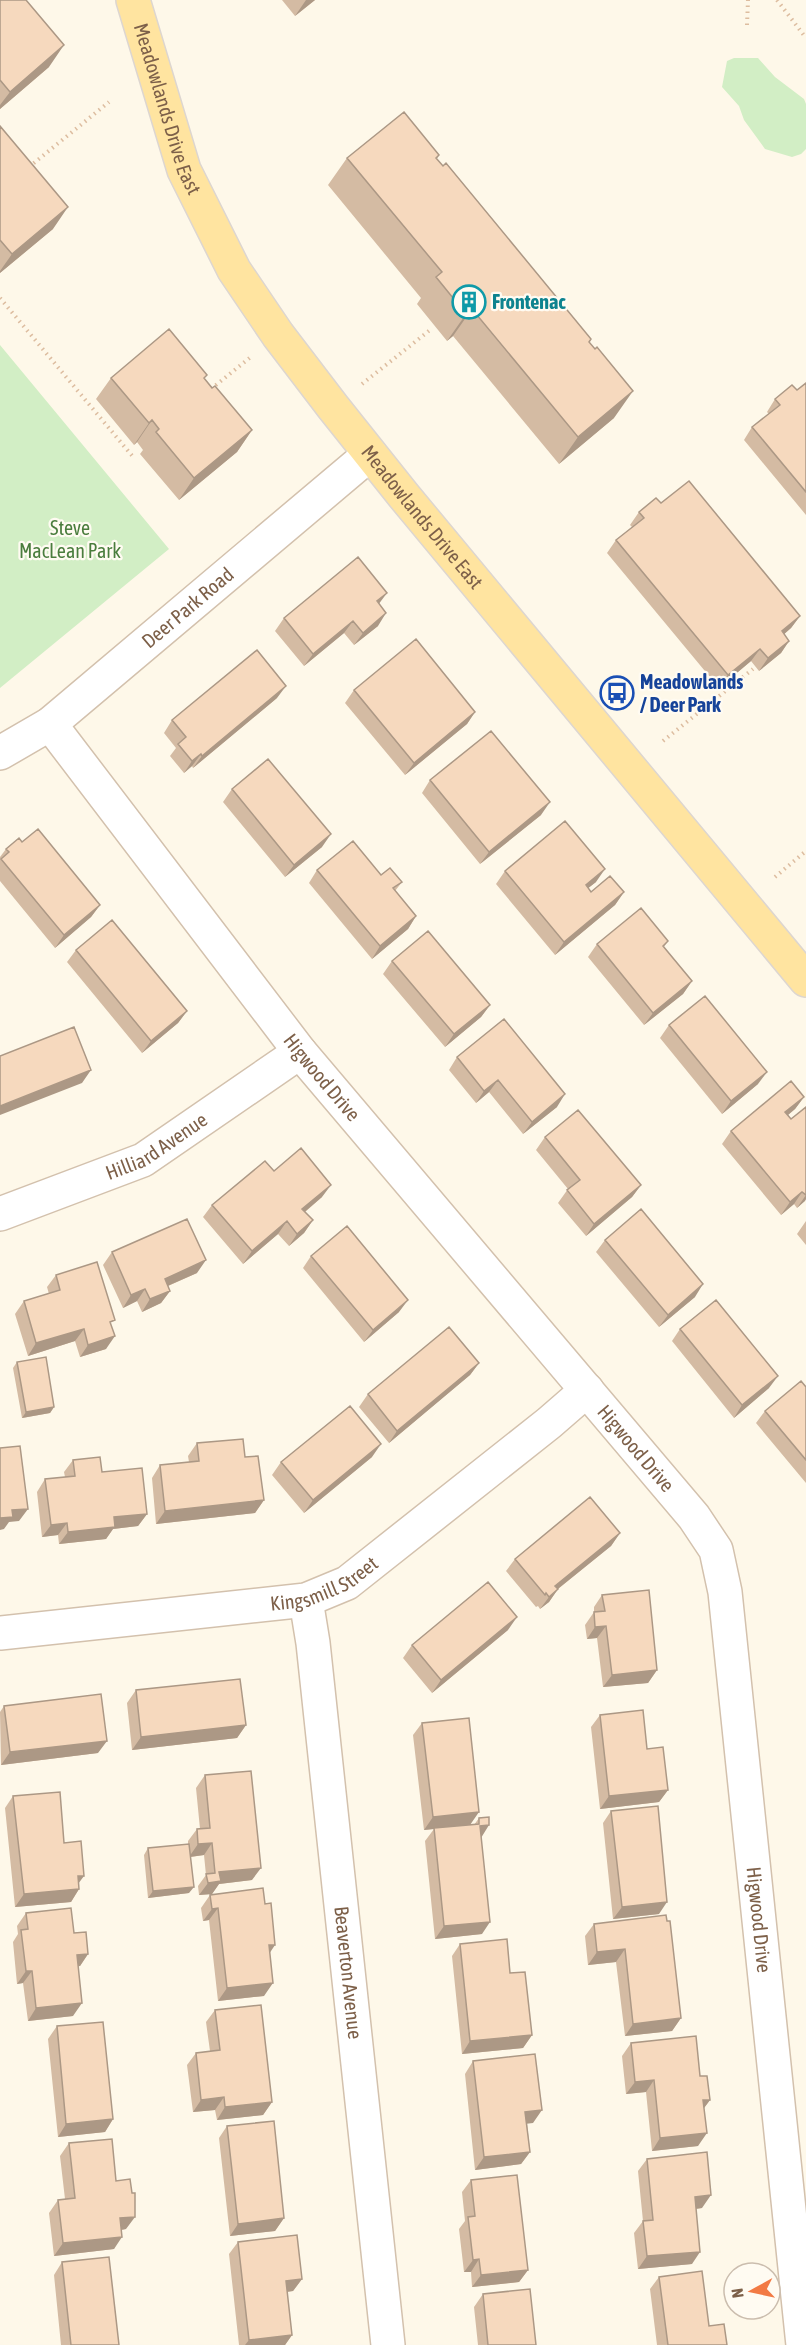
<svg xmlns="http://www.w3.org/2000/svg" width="806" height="2345" viewBox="0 0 806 2345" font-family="'Asap Condensed',sans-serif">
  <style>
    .green { fill: #d2eec5 }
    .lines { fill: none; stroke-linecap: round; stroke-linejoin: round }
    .minor-casing { stroke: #d3c1ad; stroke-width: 36 }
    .major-casing { stroke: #ddd6d0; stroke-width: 36 }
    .path { stroke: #ddbda0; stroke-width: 4; stroke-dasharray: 1.5 4.5; stroke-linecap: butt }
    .minor { stroke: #fff; stroke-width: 33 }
    .major { stroke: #ffe4a0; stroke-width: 33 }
    .wall { fill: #d4bba3 }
    .shaded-wall { fill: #ac9885 }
    .building { fill: #f6d9be; stroke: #ac9885; stroke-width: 1.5 }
    .labels { text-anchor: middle; stroke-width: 4.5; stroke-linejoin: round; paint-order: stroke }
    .street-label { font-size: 20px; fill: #7d6049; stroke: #fffbf2 }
    .culture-label { font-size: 20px; font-weight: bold; fill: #0d838f; stroke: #fffbf2; text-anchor: start }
    .park-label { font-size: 20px; fill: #4a7d3d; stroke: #fffbf2 }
    .transit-label { font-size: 20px; font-weight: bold; fill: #164399; stroke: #fffbf2; text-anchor: start }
  </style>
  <rect width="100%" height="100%" fill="#fef8e9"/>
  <path class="green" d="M734,58H758L775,77L804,99L806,104V149L801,154L792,157L765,149L744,120L739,106L722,87L727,61Z
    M0,345L169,549L0,688Z"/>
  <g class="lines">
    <g class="minor-casing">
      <g id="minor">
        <path id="s1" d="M50,724L300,1052L694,1517L716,1550L725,1592L803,2345"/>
        <path id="s2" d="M0,753L50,724L370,454"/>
        <path id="s3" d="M0,1214L143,1160L300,1052"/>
        <path id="s4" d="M306,1600L313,1643L388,2345"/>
        <path id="s5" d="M0,1633L306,1600L347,1583L549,1423L587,1390"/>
      </g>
    </g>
    <g class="major-casing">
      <g id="major">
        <path id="s6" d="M133,0L184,170L234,270L278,335L333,407L404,496L806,980"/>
      </g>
    </g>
    <path class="path" d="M777,0L806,38
      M747,25L748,0
      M29,167L109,102
      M0,298L134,458
      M362,384L430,330
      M211,389L252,356
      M663,741L753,669
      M775,877L806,851"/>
    <use href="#minor" class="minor"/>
    <use href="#major" class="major"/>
  </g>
  <path class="wall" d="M0,0L49,67L0,109Z
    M282,0H315L295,16Z
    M0,126L53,229L0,273Z
    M439,155L437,159L591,339L589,342L614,418L559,464L453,336L447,341L417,304L421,298L328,185L347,158Z
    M207,375L204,378L252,430L237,452L179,500L140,454L143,450L137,442L134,445L96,399L111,378Z
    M806,383V515L744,440L752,427L769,414L767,412L775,399L797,390Z
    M639,512L800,616L791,628L784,634L789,641L781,653L759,671L751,661L719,688L607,553L616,540L632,527L630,525Z
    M379,604L378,626L354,645L344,633L304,666L275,631L284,618Z
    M354,690L475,712L467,724L405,775L345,703Z
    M277,698L193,768L192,766L184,773L170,756L176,748L164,733L172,720Z
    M430,780L541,815L480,864L422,793Z
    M232,789L322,847L285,877L223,802Z
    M22,842L100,905L91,917L55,948L0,881V857L6,849Z
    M317,870L381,875L402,882L395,891L416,916L408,929L372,959L309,883Z
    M505,871L596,882L588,888L591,892H624L615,905L555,955L496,884Z
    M668,941L664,947L692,981L683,994L644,1025L588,957L597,944Z
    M76,950L187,1011L178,1023L142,1053L67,962Z
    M392,961L490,1005L481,1017L445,1047L383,974Z
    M669,1025L758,1084L722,1114L660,1038Z
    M457,1057L557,1107L523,1134L489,1092L476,1103L449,1070Z
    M804,1097L795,1109L788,1115L791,1119L806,1107V1199L797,1208L794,1204L781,1215L722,1144L731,1131Z
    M545,1137L641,1185L632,1197L586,1236L558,1203L568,1189L536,1150Z
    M274,1171L322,1197L305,1212L313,1220L304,1233L289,1246L278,1234L243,1264L203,1217L212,1205Z
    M806,1221V1245L797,1234Z
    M605,1240L695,1297L659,1327L596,1252Z
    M112,1252L197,1273L168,1286L170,1291L161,1303L142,1312L137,1301L123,1308L103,1265Z
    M311,1256L399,1312L364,1342L303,1268Z
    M56,1275L111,1325L106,1349L80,1357L75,1341L28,1356L15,1314L24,1301L49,1294L47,1287Z
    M680,1329L769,1388L734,1418L672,1341Z
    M17,1362L54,1407L50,1413L22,1418L13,1368Z
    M479,1363L470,1375L389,1443L359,1407L368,1394Z
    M806,1387V1483L756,1423L765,1411Z
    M197,1443L245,1457L264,1500L255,1513L156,1524L152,1478L160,1465L189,1462L188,1456Z
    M372,1457L304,1513L272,1475L281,1462Z
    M73,1460L102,1472L147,1514L138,1526L113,1529L106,1539L59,1544L58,1535L42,1537L37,1492L45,1479L65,1477L64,1472Z
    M620,1533L611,1546L558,1589L549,1602L540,1609L538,1606L536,1607L506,1571L515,1559Z
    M602,1595L657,1670L648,1683L603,1687L597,1638L587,1639L585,1625L594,1612V1607Z
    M508,1630L432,1693L403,1658L412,1645Z
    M136,1690L246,1725L237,1738L132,1750L127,1703Z
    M4,1706L98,1753L1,1765L0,1712Z
    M600,1715L668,1790L659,1802L600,1809L591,1727Z
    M422,1723L470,1825H474L479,1818L481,1837L482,1934L435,1939L425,1841L434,1829L424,1830L413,1735Z
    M205,1775L252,1880L219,1884L212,1894L199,1895L198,1886L206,1875L204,1855L191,1857L189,1893L148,1898L144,1855L148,1848L188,1844V1841L197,1829H200L196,1788Z
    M13,1796L64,1843L79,1883V1889L71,1902L15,1907L5,1808Z
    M611,1811L659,1914L613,1919L603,1823Z
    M210,1895L270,1953L264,1996L218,2001L209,1920L203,1921L201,1908Z
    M26,1913L74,1933L88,1954L80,1966H78L73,2016L28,2021L23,1983L17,1984L13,1942L18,1934L17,1926Z
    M667,1921L681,2018L672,2031L625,2036L616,1962L588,1965L585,1936L594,1924Z
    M460,1944L510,1973L532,2035L523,2048L462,2054L452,1956Z
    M215,2010L272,2102L263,2115L217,2120L215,2110L193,2112L187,2065L196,2053L210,2051L206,2022Z
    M57,2026L113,2119L105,2132L58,2137L48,2039Z
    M631,2043L700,2076L710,2100L704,2108L698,2146L652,2151L646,2092L626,2094L622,2056Z
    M473,2061L533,2123H527L530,2152L521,2164L475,2170L465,2074Z
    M227,2126L284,2218L275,2231L230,2236L219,2138Z
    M69,2143L116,2181L126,2229L122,2230L114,2249L54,2256L49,2213L58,2200L65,2199L60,2156Z
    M647,2159L702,2208L696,2209L692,2264L638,2269L634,2233L643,2221L638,2171Z
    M471,2180L528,2270L519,2282L472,2287L471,2272H464L459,2229L465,2221L462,2192Z
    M238,2242L302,2279L293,2291L287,2292L292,2335L285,2345H239L229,2254Z
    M62,2262L119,2345H61L54,2275Z
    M659,2277L709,2326L727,2345H657L650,2289Z
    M483,2294L536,2345H478L474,2307Z"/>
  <path class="shaded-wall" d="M306,0H315L295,16Z
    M64,45L49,67L0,109V105L10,92Z
    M68,207L53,229L0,273V271L12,254Z
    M472,309L453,336L447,341L466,314Z
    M633,391L614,418L559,464L578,437Z
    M152,420L137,442L134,445L149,423Z
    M252,430L237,452L179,500L194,478Z
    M387,593L378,605L377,601Z
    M386,613L378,626L354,645L363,633Z
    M800,616L791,628L773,644L782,631Z
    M353,621L344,633L304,666L313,654Z
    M789,641L781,653L759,671L768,658Z
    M760,649L751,661L719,688L728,675Z
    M286,686L277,698L193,768L202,756Z
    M475,712L467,724L405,775L414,763Z
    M201,754L192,766L184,773L192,761Z
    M550,802L541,815L480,864L489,852Z
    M331,834L322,847L285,877L294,865Z
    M605,869L596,882L577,897L586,885Z
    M624,892L615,905L555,955L564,942Z
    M100,905L91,917L55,948L64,935Z
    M416,916L408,929L372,959L380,946Z
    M692,981L683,994L644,1025L653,1013Z
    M490,1005L481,1017L445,1047L454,1034Z
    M187,1011L178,1023L142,1053L151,1041Z
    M91,1070L82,1083L0,1115V1106Z
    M767,1072L758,1084L722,1114L731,1101Z
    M498,1080L489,1092L476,1103L484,1091Z
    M565,1094L557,1107L523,1134L532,1122Z
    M804,1097L795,1109L776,1125L785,1112Z
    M331,1185L322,1197L294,1221L302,1209Z
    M641,1185L632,1197L586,1236L594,1224Z
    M802,1192L794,1204L781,1215L790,1202Z
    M806,1195V1199L805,1201L797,1208Z
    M313,1220L304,1233L289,1246L297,1234Z
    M287,1221L278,1234L243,1264L252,1251Z
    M206,1260L197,1273L156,1291L165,1279Z
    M703,1284L695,1297L659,1327L668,1315Z
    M145,1289L137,1301L123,1308L131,1295Z
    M170,1291L161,1303L142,1312L150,1299Z
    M408,1300L399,1312L364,1342L373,1330Z
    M84,1329L75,1341L28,1356L36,1343Z
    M115,1336L106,1349L80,1357L88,1345Z
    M479,1363L470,1375L389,1443L397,1431Z
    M778,1376L769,1388L734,1418L742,1405Z
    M54,1407L50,1413L22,1418L26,1412Z
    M381,1444L372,1457L304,1513L313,1500Z
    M264,1500L255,1513L156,1524L165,1511Z
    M28,1509L19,1521L9,1522L4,1529L0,1530V1518L12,1510Z
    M147,1514L138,1526L113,1529L106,1539L59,1544L68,1532L114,1517Z
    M67,1523L58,1535L42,1537L51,1525Z
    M620,1533L611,1546L549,1596L555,1586Z
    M558,1589L549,1602L540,1609L549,1597Z
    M517,1617L508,1630L432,1693L441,1680Z
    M606,1626L597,1638L587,1639L595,1627Z
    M657,1670L648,1683L603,1687L612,1675Z
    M246,1725L237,1738L132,1750L141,1737Z
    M107,1741L98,1753L1,1765L10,1752Z
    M668,1790L659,1802L600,1809L609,1796Z
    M479,1812L470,1825L424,1830L433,1817Z
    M489,1825L481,1838L480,1826Z
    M212,1843L204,1855L189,1857L198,1844Z
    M261,1868L252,1880L219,1884L212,1894L199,1895L208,1883L219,1872Z
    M78,1876H84L75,1888Z
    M194,1887L189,1893L148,1898L153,1891Z
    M79,1889L71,1902L15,1907L24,1894Z
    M667,1902L659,1914L613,1919L622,1907Z
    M218,1908L209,1920L203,1921L212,1909Z
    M490,1922L482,1934L435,1939L444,1926Z
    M269,1945H275L267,1957Z
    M625,1949L616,1962L588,1965L597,1952Z
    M88,1954L80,1966L68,1968L77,1955Z
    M26,1971H32L23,1983L17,1984Z
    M273,1983L264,1996L218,2001L227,1988Z
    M82,2003L73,2016L28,2021L36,2008Z
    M681,2018L672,2031L625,2036L633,2024Z
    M532,2035L523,2048L462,2054L470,2041Z
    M654,2080L646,2092L626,2094L635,2082Z
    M224,2097L215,2110L193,2112L201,2100Z
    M703,2100H710L701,2112Z
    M272,2102L263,2115L217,2120L225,2107Z
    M542,2110L533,2123L516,2125L525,2112Z
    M113,2119L105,2132L58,2137L66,2124Z
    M707,2133L698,2146L652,2151L660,2138Z
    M530,2152L521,2164L475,2170L484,2157Z
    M711,2195L702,2208L686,2210L695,2197Z
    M135,2217L126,2229L112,2231L120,2218Z
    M284,2218L275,2231L230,2236L238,2224Z
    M122,2237L114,2249L54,2256L63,2243Z
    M700,2252L692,2264L638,2269L647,2256Z
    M479,2259L471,2272H464L473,2260Z
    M528,2270L519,2282L472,2287L481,2275Z
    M302,2279L293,2291L277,2293L286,2281Z
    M292,2335L285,2345H245L249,2340Z"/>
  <path class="building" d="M0,0H26L64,45L10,92L0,80Z
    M404,112L439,155L436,158L443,166L446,163L591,339L589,342L595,349L597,347L633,391L578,437L472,309L466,314L436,277L442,272L347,158Z
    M0,126L68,207L12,254L0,240Z
    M169,329L207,375L204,378L212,388L215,386L252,430L194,478L156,432L159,429L152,420L149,423L111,378Z
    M806,383V492L752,427L780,405L775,399L792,385L797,390Z
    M689,481L800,616L782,631L789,641L768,658L760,649L728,675L616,540L644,518L639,512L656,498L661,503Z
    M358,557L387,593L377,601L386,613L363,633L353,621L313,654L284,618Z
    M416,639L475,712L414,763L354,690Z
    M257,650L286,686L202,756L201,754L192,761L178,744L186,737L172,720Z
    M491,731L550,802L489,852L430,780Z
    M268,759L331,834L294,865L232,789Z
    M565,821L605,869L586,885L591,892L610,876L624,892L564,942L505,871Z
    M38,829L100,905L64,935L1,859L9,852L6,849L19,838L22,842Z
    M353,841L381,875L390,868L402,882L393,888L416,916L380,946L317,870Z
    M641,908L668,941L663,946L692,981L653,1013L597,944Z
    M112,920L187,1011L151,1041L76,950Z
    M428,931L490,1005L454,1034L392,961Z
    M705,996L767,1072L731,1101L669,1025Z
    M504,1019L565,1094L532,1122L498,1080L484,1091L457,1057Z
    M74,1027L91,1070L0,1106V1056Z
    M791,1081L804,1097L785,1112L791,1119L806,1107V1195L802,1192L790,1202L731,1131Z
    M578,1110L641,1185L594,1224L567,1190L580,1180L545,1137Z
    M301,1148L331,1185L302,1209L313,1220L297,1234L287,1221L252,1251L212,1205L265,1161L274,1171Z
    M641,1209L703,1284L668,1315L605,1240Z
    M187,1219L206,1260L165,1279L170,1291L150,1299L145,1289L131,1295L112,1252Z
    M347,1226L408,1300L373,1330L311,1256Z
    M97,1262L115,1320L110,1322L115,1336L88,1345L84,1329L36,1343L24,1301L60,1290L56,1275Z
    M716,1300L778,1376L742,1405L680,1329Z
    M449,1327L479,1363L397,1431L368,1394Z
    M46,1357L54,1407L26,1412L17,1362Z
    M801,1381L806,1387V1460L765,1411Z
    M350,1406L381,1444L313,1500L281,1462Z
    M243,1439L245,1457L258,1456L264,1500L165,1511L160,1465L199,1461L197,1443Z
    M20,1446L28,1509L12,1510L13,1517L0,1518V1448Z
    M100,1457L102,1472L142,1468L147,1514L114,1517L115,1527L68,1532L67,1523L51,1525L45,1479L75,1476L73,1460Z
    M590,1497L620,1533L555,1586L558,1589L549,1597L546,1593L545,1595L515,1559Z
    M488,1582L517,1617L441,1680L412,1645Z
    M649,1590L657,1670L612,1675L606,1626L595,1627L594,1612L605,1611L602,1595Z
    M240,1679L246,1725L141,1737L136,1690Z
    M101,1694L107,1741L10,1752L4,1706Z
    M643,1710L647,1749L663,1747L668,1790L609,1796L600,1715Z
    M469,1718L479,1812L433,1817L422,1723Z
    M251,1771L261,1868L219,1872L221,1881L208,1883L206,1874L215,1873L212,1843L198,1844L197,1829L210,1828L205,1775Z
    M60,1792L64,1843L81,1841L84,1876H78L79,1889L24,1894L13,1796Z
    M658,1806L667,1902L622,1907L611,1811Z
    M489,1817V1825L480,1826L490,1922L444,1926L434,1828L479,1824V1818Z
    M189,1844L194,1887L153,1891L148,1848Z
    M263,1888L265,1904L271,1903L275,1945H269L273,1983L227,1988L218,1908L212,1909L210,1895Z
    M71,1908L74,1933L86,1932L88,1954L77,1955L82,2003L36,2008L32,1971H26L21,1930L28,1929L26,1913Z
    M666,1915L667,1921H670L681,2018L633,2024L625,1949L597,1952L594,1924Z
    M507,1939L510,1973L525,1972L532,2035L470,2041L460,1944Z
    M261,2005L272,2102L225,2107L224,2097L201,2100L196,2053L220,2050L215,2010Z
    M103,2022L113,2119L66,2124L57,2026Z
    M696,2036L700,2076H707L710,2100H703L707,2133L660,2138L654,2080L635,2082L631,2043Z
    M535,2054L542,2110L525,2112L530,2152L484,2157L473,2061Z
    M274,2121L284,2218L238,2224L227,2126Z
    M112,2139L116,2181L130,2179L132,2193H135V2217L120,2218L122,2237L63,2243L58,2200L75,2198L69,2143Z
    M707,2152L711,2195L695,2197L700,2252L647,2256L643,2221L653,2220L647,2159Z
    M517,2175L528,2270L481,2275L479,2259L473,2260L468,2217L475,2216L471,2180Z
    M297,2235L302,2279L286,2281L292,2335L249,2340L238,2242Z
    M109,2257L119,2345H71L62,2262Z
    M702,2271L709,2326L724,2324L727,2345H668L659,2277Z
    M530,2289L536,2345H488L483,2294Z"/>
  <defs>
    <g id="building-ring" transform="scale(1.725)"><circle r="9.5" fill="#fffbf2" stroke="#0f9aa8" stroke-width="1.5"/><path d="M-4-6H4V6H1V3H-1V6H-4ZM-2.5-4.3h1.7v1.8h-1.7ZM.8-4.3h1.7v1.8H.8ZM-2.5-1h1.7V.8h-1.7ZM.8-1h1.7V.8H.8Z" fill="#0f9aa8"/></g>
    <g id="bus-ring" transform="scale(1.725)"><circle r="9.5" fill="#fffbf2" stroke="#1a4fb4" stroke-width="1.5"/><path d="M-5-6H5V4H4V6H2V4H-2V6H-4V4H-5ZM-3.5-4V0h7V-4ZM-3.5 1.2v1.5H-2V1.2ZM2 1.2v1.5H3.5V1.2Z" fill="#1a4fb4"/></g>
  </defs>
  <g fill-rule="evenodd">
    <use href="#building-ring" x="469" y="302"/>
    <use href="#bus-ring" x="617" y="693"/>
  </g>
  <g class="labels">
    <g class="street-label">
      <text dy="7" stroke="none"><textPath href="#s6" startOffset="114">Meadowlands Drive East</textPath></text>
      <text dy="7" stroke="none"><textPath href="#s6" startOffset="600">Meadowlands Drive East</textPath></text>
      <text dy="7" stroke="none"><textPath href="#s2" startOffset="238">Deer Park Road</textPath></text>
      <text dy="7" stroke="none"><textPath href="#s1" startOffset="446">Higwood Drive</textPath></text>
      <text dy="7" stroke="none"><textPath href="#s3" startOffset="171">Hilliard Avenue</textPath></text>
      <text dy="7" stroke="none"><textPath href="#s1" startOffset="932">Higwood Drive</textPath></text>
      <text dy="7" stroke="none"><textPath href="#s5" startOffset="330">Kingsmill Street</textPath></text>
      <text dy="7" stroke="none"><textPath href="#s1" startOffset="1434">Higwood Drive</textPath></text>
      <text dy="7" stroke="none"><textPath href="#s4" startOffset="375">Beaverton Avenue</textPath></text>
    </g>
    <g class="culture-label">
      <text x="492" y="309">Frontenac</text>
    </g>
    <g class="park-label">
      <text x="70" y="535">Steve<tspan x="70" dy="23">MacLean Park</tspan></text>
    </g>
    <g class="transit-label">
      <text x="640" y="689">Meadowlands<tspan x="640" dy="23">/ Deer Park</tspan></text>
    </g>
  </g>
  <g transform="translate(752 2291) rotate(262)"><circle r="28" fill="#fffbf2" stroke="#cbbdae" stroke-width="1.5"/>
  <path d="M0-4.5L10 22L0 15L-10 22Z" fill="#f27a44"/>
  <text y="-9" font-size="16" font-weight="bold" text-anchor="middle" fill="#7d6049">N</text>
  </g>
</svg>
